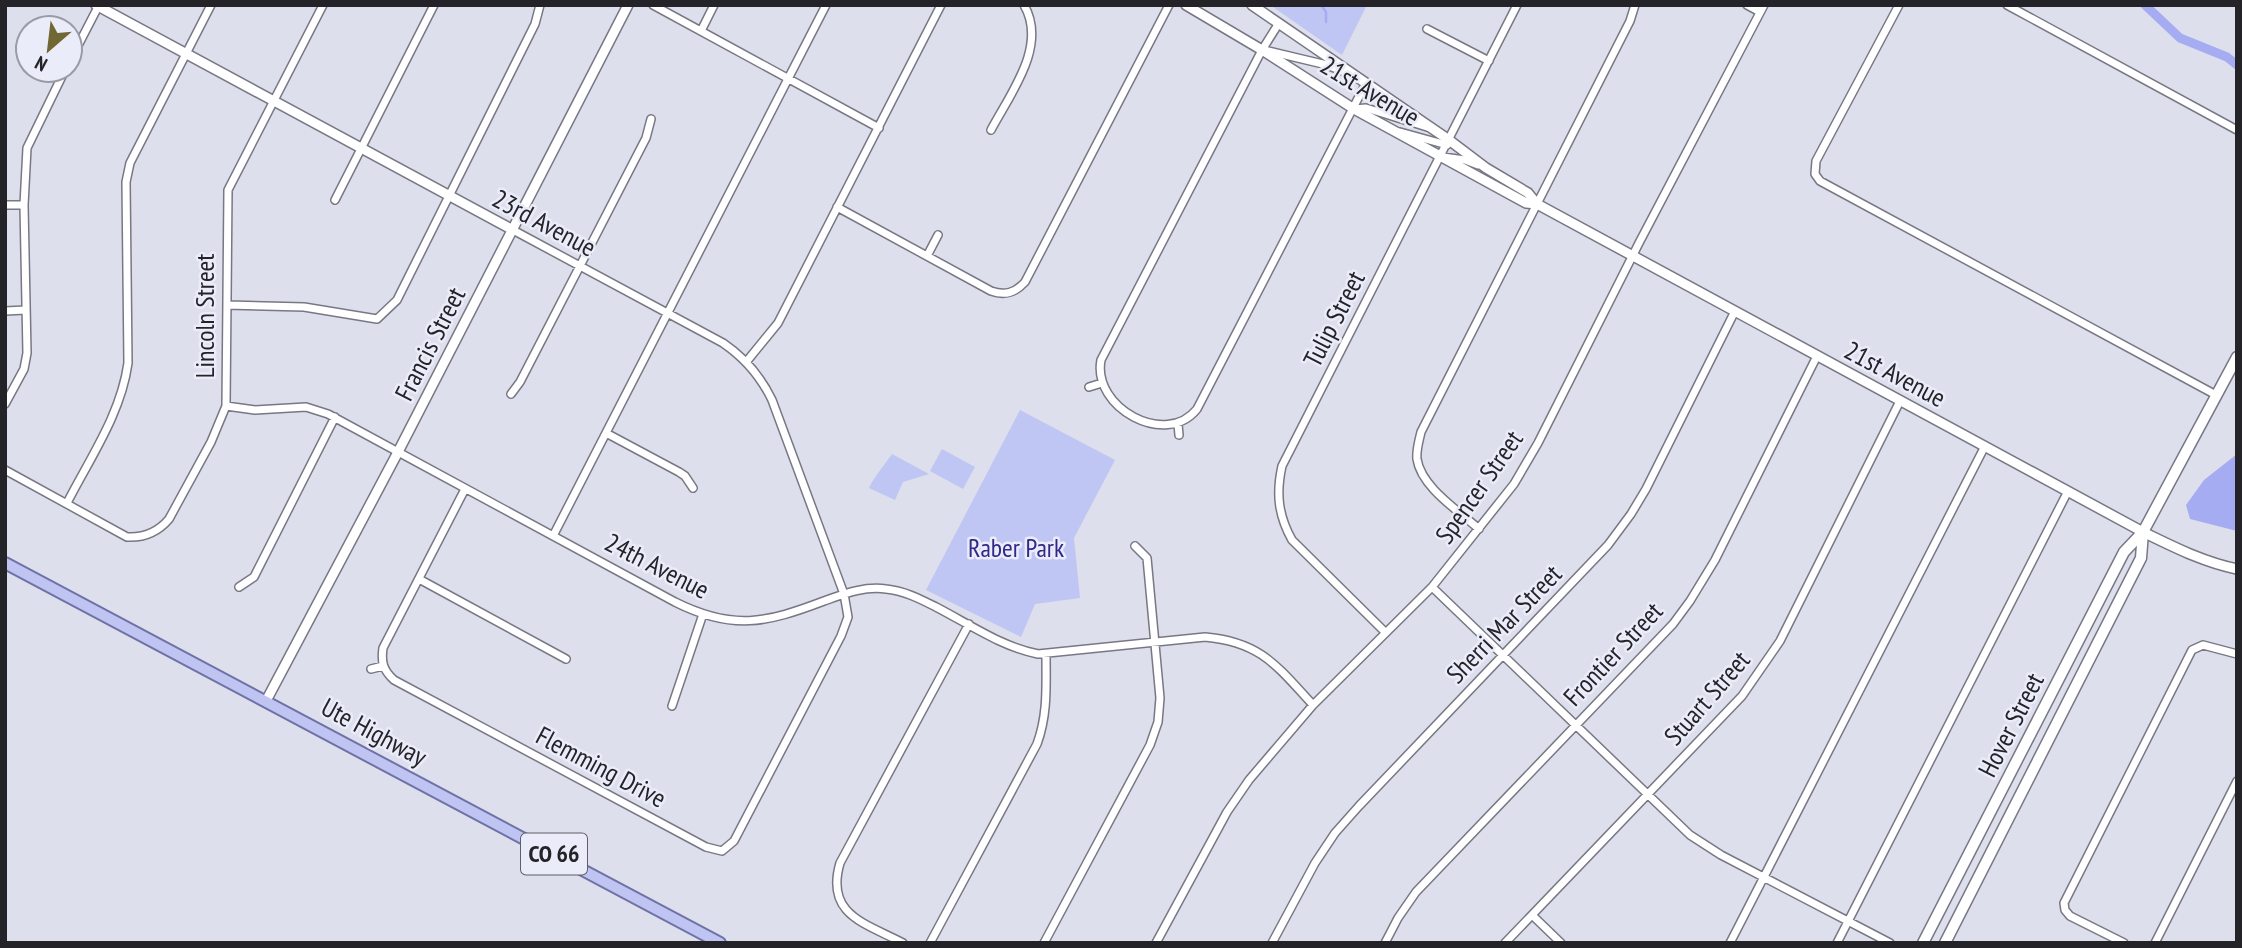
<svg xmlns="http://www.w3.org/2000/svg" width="2242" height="948" viewBox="0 0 2242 948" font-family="'PT Sans Narrow',sans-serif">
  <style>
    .green { fill: #c0c6f3 }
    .water { fill: #a5acf1 }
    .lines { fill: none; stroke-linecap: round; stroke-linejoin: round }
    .stream { stroke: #a5acf1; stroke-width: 2.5 }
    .canal { stroke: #a5acf1; stroke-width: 9 }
    .minor-casing { stroke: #777884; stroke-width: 10 }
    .tertiary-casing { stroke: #777884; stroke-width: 12 }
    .secondary-casing { stroke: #777884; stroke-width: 13 }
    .primary-casing { stroke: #6e72a5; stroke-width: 14 }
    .minor { stroke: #fff; stroke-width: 7 }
    .tertiary { stroke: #fff; stroke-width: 9 }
    .secondary { stroke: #fff; stroke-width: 10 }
    .primary { stroke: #c0c4f2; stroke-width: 10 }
    .labels { text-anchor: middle; stroke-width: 5; stroke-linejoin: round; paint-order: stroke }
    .shield { fill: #eaecf9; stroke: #5f5f67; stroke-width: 2 }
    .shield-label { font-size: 24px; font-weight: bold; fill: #232328 }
    .street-label { font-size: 26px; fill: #232328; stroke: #eaecf9 }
    .park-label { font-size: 26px; fill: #322889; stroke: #eaecf9 }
  </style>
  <rect width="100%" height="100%" fill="#dddfec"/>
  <path class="green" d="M1270,5H1367L1342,55Z
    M1020,410L1115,460L1074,538L1080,598L1035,604L1021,637L926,590Z
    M942,449L975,467L963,489L930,471Z
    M892,454L929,474L903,482L895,500L869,488C875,475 884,466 892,454Z"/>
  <path class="water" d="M2237,454V531L2190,519L2186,505L2204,480Z"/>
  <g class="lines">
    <path class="stream" d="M1321,5L1326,12V22"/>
    <path class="canal" d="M2145,5L2180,38L2227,57L2237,65"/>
    <g class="minor-casing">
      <path id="minor" d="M653,5L879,128
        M1747,5L1760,12
        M1899,5L1816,161L1815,174L1820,181L2216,395
        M2007,5L2237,130
        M1279,23L1262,50L1101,360C1092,408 1166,448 1197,409L1366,83
        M1427,29L1489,61
        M701,31L714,5
        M1264,50L1327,65L1347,73
        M70,61L99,5
        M1354,109L1366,108L1427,127
        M991,130C1010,94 1048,46 1024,5
        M1400,132L1447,145
        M1443,157L1465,160L1478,165
        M335,200L434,5
        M5,205H24
        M837,207L991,291C1005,296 1015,293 1025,282L1169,5
        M927,256L938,235
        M227,305L304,307L377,319L397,300L535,24L540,5
        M5,311L26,310
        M747,361L778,323L941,5
        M1089,387L1102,383
        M511,394L520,382L646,138L651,119
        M5,404L24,369L27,353L24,205L27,148L65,70
        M226,406L255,410L306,407L328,414L675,602C733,631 766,623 824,601C844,594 864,586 886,589C905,591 920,599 936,607C969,624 1002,647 1038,654L1205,637C1261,642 1277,666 1313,705
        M1178,424L1179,435
        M606,433L679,472L685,476L693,488
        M5,470L127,537C145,538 158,532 169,519L211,442L226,406L228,190L323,5
        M465,489L383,648C381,662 383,670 394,680L706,847L722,851L734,841L841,636L848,617L844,594L772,400C760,375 745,358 723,343L513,230
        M67,503C90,458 121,414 128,363L126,182L130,163L211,5
        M1479,529C1459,511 1421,487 1417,459C1416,450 1419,441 1421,432L1630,21L1635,5
        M553,536L826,5
        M419,579L566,659
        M239,587L254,577L335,417
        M1432,587L1690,835L1721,855L1890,943
        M1385,632L1292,540C1278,515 1276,493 1282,466L1517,5
        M371,669L383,666
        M672,706L703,614
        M1532,915L1561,943
        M903,943C865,923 825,915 840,863L969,624
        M930,943L1037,744C1048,714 1046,686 1046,654
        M1044,943L1150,745L1158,722L1160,698L1147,558L1135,546
        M1156,943L1227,812L1249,780L1313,705L1432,587L1514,484L1538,443L1639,243L1764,5
        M1272,943L1315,863L1335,833L1359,806L1608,545L1631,514L1646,489L1735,311
        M1385,943L1398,918L1416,892L1673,624L1690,601L1715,560L1817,356
        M1505,943L1742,696L1780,641L1900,401
        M1730,943L1985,446
        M1837,943L2068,491
        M2124,943L2070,916L2065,910L2064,903L2192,650L2203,645L2237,654
        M2155,943L2237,781"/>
    </g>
    <g class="tertiary-casing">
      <path id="tertiary" d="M96,5L513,230
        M1186,5L1262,50L1354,109L1526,203L1537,204L2143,532C2174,547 2203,562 2237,569
        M1252,5L1449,140L1486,168L1528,193L1537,204
        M266,701L398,452L628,5"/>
    </g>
    <g class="secondary-casing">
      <path id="secondary" d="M1923,943L2124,552L2143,532L2237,357
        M1945,943L2141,558L2143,532"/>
    </g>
    <g class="primary-casing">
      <path id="primary" d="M5,563L720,943"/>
    </g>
    <use href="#minor" class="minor"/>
    <use href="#tertiary" class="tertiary"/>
    <use href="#secondary" class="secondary"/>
    <use href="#primary" class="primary"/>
  </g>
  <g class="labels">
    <rect class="shield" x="521" y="833.5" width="66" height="41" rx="5"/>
    <g class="shield-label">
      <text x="554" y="862">CO 66</text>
    </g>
    <g class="street-label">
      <text transform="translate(1370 91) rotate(31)" y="9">21st Avenue</text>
      <text transform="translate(544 223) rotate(28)" y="9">23rd Avenue</text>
      <text transform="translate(205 316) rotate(-90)" y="9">Lincoln Street</text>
      <text transform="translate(1334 319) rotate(-63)" y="9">Tulip Street</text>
      <text transform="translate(430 344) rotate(-63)" y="9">Francis Street</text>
      <text transform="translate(1895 374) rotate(28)" y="9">21st Avenue</text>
      <text transform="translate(1479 487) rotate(-55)" y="9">Spencer Street</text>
      <text transform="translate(657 566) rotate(27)" y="9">24th Avenue</text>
      <text transform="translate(1504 624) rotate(-46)" y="9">Sherri Mar Street</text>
      <text transform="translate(1613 654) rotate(-47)" y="9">Frontier Street</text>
      <text transform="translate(1707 698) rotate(-49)" y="9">Stuart Street</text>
      <text transform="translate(2011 725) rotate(-63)" y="9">Hover Street</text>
      <text transform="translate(374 732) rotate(28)" y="9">Ute Highway</text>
      <text transform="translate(601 767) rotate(28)" y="9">Flemming Drive</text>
    </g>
    <g class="park-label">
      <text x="1016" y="557">Raber Park</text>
    </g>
  </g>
  <rect width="2242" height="948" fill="none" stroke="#232328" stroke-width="14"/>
  <g transform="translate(49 49) rotate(208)"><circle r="33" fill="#eaecf9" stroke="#9a9ca5" stroke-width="2"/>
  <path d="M0-5L12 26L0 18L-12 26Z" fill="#706734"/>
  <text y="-10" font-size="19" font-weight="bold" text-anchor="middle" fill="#232328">N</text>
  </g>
</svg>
